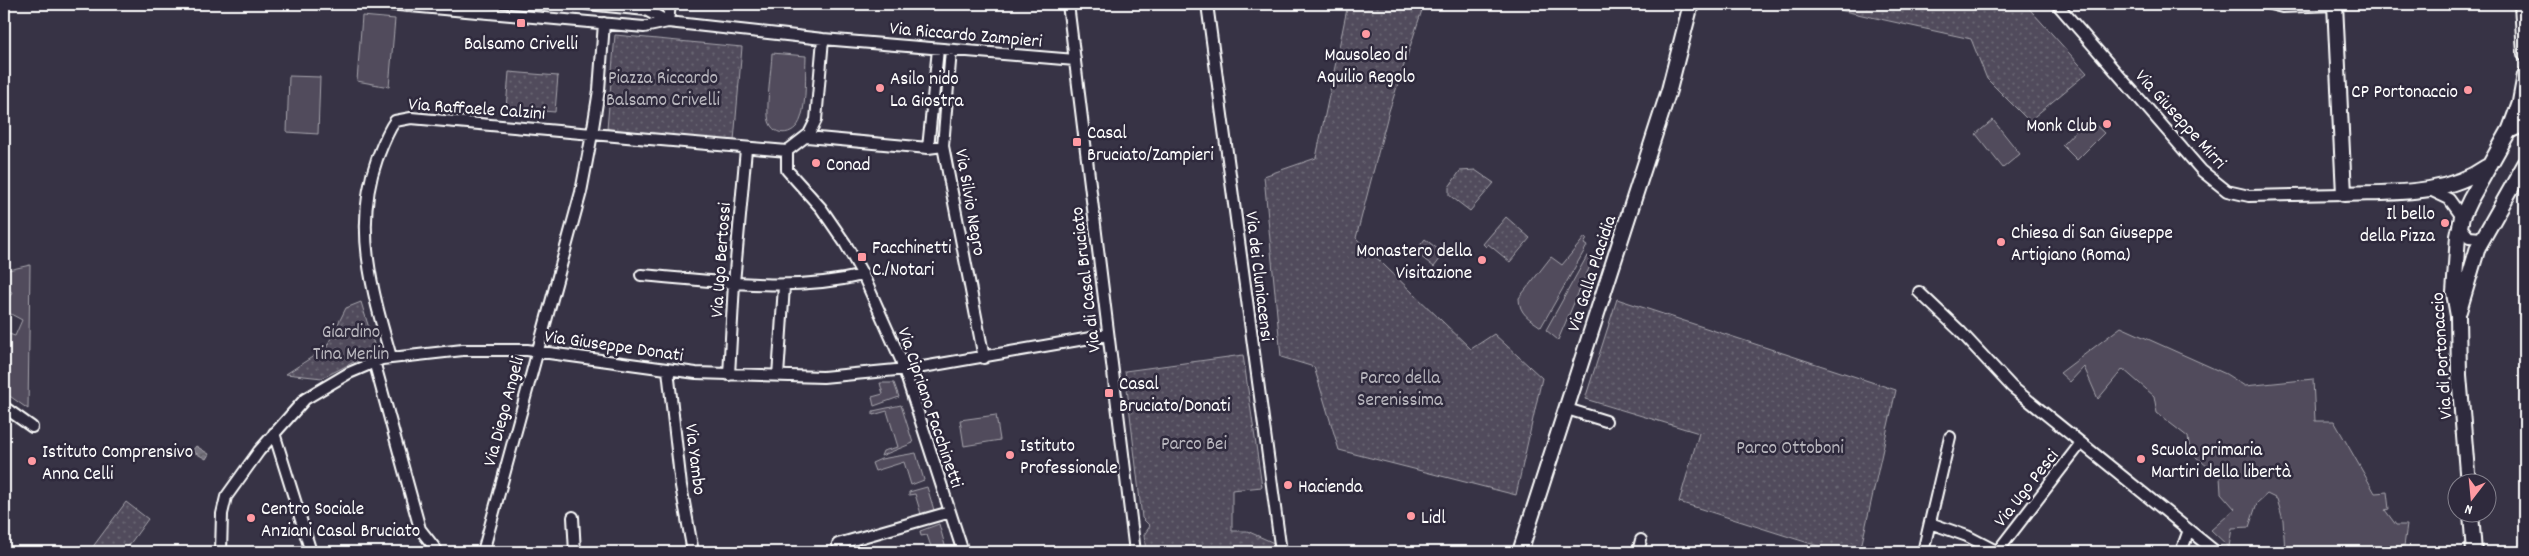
<svg xmlns="http://www.w3.org/2000/svg" width="2529" height="556" viewBox="0 0 2529 556" font-family="Dekko,sans-serif">
  <style>
    .grass { fill: #514c5c; stroke: #a8a6ae }
    .park { fill: url(#park-dots); stroke: #a8a6ae }
    .water { fill: url(#water-waves); stroke: #adabb2 }
    .lines { fill: none; stroke-linecap: round; stroke-linejoin: round }
    .minor-casing { stroke: #fff; stroke-width: 14 }
    .major-casing { stroke: #fff; stroke-width: 18 }
    .minor { stroke: #2f2a3d; stroke-width: 10 }
    .major { stroke: #2f2a3d; stroke-width: 14 }
    .poi-dot { fill: #ff9aa2; stroke: #2f2a3d; stroke-width: 2 }
    .labels { text-anchor: middle; stroke-width: 5; stroke-linejoin: round; paint-order: stroke }
    .street-label { font-size: 19px; fill: #fff; stroke: #2f2a3d }
    .poi-label { font-size: 19px; fill: #fff; stroke: #2f2a3d; text-anchor: start }
    .park-label { font-size: 19px; fill: #b9b7be; stroke: #2f2a3d }
  </style>
  <defs>
    <pattern id="park-dots" width="8" height="8" patternUnits="userSpaceOnUse" patternTransform="scale(1.25)"><rect width="8" height="8" fill="#514c5c"/><path d="M2 2h.1M6 6h.1" fill="none" stroke="#6b6774" stroke-width="1.8" stroke-linecap="round"/></pattern>
    <pattern id="water-waves" width="16" height="10" patternUnits="userSpaceOnUse" patternTransform="scale(1.25)"><rect width="16" height="10" fill="#76737f"/><path d="M0 5q4-4 8 0t8 0" fill="none" stroke="#5f5e63"/></pattern>
  </defs>
  <rect width="100%" height="100%" fill="#373345"/>
  <filter id="ink" filterUnits="userSpaceOnUse"><feTurbulence type="fractalNoise" baseFrequency=".02" numOctaves="2"/><feDisplacementMap in="SourceGraphic" scale="10" xChannelSelector="R" yChannelSelector="G"/><feConvolveMatrix kernelMatrix="1 2 1 2 8 2 1 2 1" color-interpolation-filters="sRGB"/></filter>
  <g filter="url(#ink)">
    <path class="grass" d="M362,16L395,19L389,87L357,81Z
      M772,53L806,56C805,75 807,100 801,118C795,138 770,138 768,116C767,96 771,73 772,53Z
      M289,76L320,77L318,134L287,132Z
      M2088,118L2104,133L2077,160L2062,145Z
      M1993,120L2020,154L2003,168L1976,134Z
      M1585,237L1587,239L1584,244L1587,246L1541,327C1530,319 1519,314 1519,298L1551,257L1562,265Z
      M1425,239L1444,254L1434,267L1415,252Z
      M1587,256L1593,259L1558,340L1546,330Z
      M30,265L28,409L4,392V342L9,334L15,336L22,320L9,313L7,302L12,292L4,287V271Z
      M2121,327L2226,374L2245,386L2313,379L2315,421H2334L2375,493L2387,492L2389,509L2385,510L2396,525H2407L2404,546L2368,550L2369,552H2285L2283,520L2277,499L2267,494L2257,503L2249,527L2232,528L2229,547L2211,530L2235,509L2221,493L2220,477L2190,452L2188,437L2157,413L2154,396L2123,369L2098,399L2084,367L2070,382L2060,373Z
      M880,383H894L899,397L874,406L872,397L883,394Z
      M901,405L913,443L881,456L883,451L898,447L887,411L873,415V411Z
      M996,415L1000,440L964,446L960,420Z
      M916,453L924,480L911,485L904,462L875,471L872,463L881,459Z
      M927,487L934,510L921,514L915,494L909,495V492Z
      M939,524L946,549L933,552L927,535L921,536L920,531Z"/>
    <path class="park" d="M1348,4H1424L1389,111L1356,238L1471,349L1494,334L1542,378L1516,495L1339,450L1314,367L1281,357L1264,176L1316,158Z
      M1812,4H2025L2087,73L2029,121L1987,79L1971,39Z
      M615,35L742,47L734,141L607,129Z
      M509,72L558,76L555,112L506,108Z
      M1475,170L1494,183L1470,211L1449,195V187L1460,171Z
      M1506,217L1530,238L1510,262L1488,244L1486,247L1483,244Z
      M1617,299L1896,390L1860,552H1837L1679,502L1699,433L1585,399Z
      M361,302L376,351L322,378L286,374L326,348L346,308Z
      M1243,355L1262,487L1232,490V531H1247L1274,543V552H1146L1144,535L1150,526L1142,518L1125,371Z
      M126,502L148,519L124,552H89Z"/>
    <path class="water" d="M196,446L209,454L206,459L192,451Z"/>
    <g class="lines">
      <g class="minor-casing">
        <path id="minor" d="M387,4L644,27L668,22L823,39L1075,60
          M587,4L646,10L668,22
          M1068,4L1135,552
          M1207,4L1281,552
          M2057,4L2202,171L2227,191L2249,196L2344,194
          M2270,4L2282,7L2335,5
          M668,22L670,4
          M604,23L599,90L592,134L787,151L809,134L816,120L823,39
          M951,50L943,146L984,358
          M2509,133L2525,126
          M807,137L928,148L943,146
          M928,148L938,49
          M787,151V170L821,208L845,243L863,275L901,360L963,552
          M2430,190L2449,199L2462,217
          M2460,226L2469,237L2482,238
          M641,275C715,281 790,293 863,275
          M1919,292L1959,330L2012,387L2216,552
          M391,357C372,291 353,226 377,159C382,146 387,132 395,121L411,118L592,134L581,192L483,552
          M374,361L420,529L438,552
          M668,370L681,486L693,552
          M729,375L734,283L746,149
          M778,376L784,286
          M4,407L32,427
          M1567,409L1606,421
          M274,433L311,552
          M573,517L575,552
          M1930,523L1967,536L1998,552
          M838,544L950,512
          M221,552L222,514L226,497L259,451L305,399L349,373L382,359L463,350H527L696,373L823,377L917,368L1108,335
          M1638,552L1641,540
          M1923,552L1950,437
          M1997,552L2081,443
          M2181,552L2189,530"/>
      </g>
      <g class="major-casing">
        <path id="major" d="M2335,4L2344,194C2392,192 2445,196 2486,167
          M2522,4L2525,54
          M2459,311L2478,247L2525,164
          M2468,484L2459,375L2458,316L2454,293L2458,236L2462,217L2470,200L2510,129L2520,102L2525,75
          M2471,514L2474,552
          M1520,552L1669,90L1691,4"/>
      </g>
      <use href="#minor" class="minor"/>
      <use href="#major" class="major"/>
    </g>
  </g>
  <g class="poi-dot">
    <rect x="516" y="18" width="10" height="10" rx="2.5"/>
    <circle cx="1366" cy="34" r="5"/>
    <circle cx="880" cy="88" r="5"/>
    <circle cx="2468" cy="90" r="5"/>
    <circle cx="2107" cy="124" r="5"/>
    <rect x="1072" y="137" width="10" height="10" rx="2.5"/>
    <circle cx="816" cy="163" r="5"/>
    <circle cx="2445" cy="223" r="5"/>
    <circle cx="2001" cy="242" r="5"/>
    <rect x="857" y="252" width="10" height="10" rx="2.5"/>
    <circle cx="1482" cy="260" r="5"/>
    <rect x="1104" y="388" width="10" height="10" rx="2.5"/>
    <circle cx="1010" cy="455" r="5"/>
    <circle cx="2141" cy="459" r="5"/>
    <circle cx="32" cy="461" r="5"/>
    <circle cx="1288" cy="485" r="5"/>
    <circle cx="1411" cy="516" r="5"/>
    <circle cx="251" cy="518" r="5"/>
  </g>
  <g class="labels">
    <g class="street-label">
      <text transform="translate(966 33) rotate(5)" y="7">Via Riccardo Zampieri</text>
      <text transform="translate(477 107) rotate(4)" y="7">Via Raffaele Calzini</text>
      <text transform="translate(2182 118) rotate(48)" y="7">Via Giuseppe Mirri</text>
      <text transform="translate(972 202) rotate(80)" y="7">Via Silvio Negro</text>
      <text transform="translate(719 260) rotate(-86)" y="7">Via Ugo Bertossi</text>
      <text transform="translate(1590 273) rotate(-72)" y="7">Via Galla Placidia</text>
      <text transform="translate(1261 276) rotate(83)" y="7">Via dei Cluniacensi</text>
      <text transform="translate(1084 280) rotate(-97)" y="7">Via di Casal Bruciato</text>
      <text transform="translate(614 344) rotate(8)" y="7">Via Giuseppe Donati</text>
      <text transform="translate(2440 356) rotate(-94)" y="7">Via di Portonaccio</text>
      <text transform="translate(932 407) rotate(71)" y="7">Via Cipriano Facchinetti</text>
      <text transform="translate(502 411) rotate(-75)" y="7">Via Diego Angeli</text>
      <text transform="translate(697 459) rotate(83)" y="7">Via Yambo</text>
      <text transform="translate(2025 487) rotate(-52)" y="7">Via Ugo Pesci</text>
    </g>
    <g class="poi-label">
      <text x="521" y="49" text-anchor="middle">Balsamo Crivelli</text>
      <text x="1366" y="60" text-anchor="middle">Mausoleo di<tspan x="1366" dy="22">Aquilio Regolo</tspan></text>
      <text x="890" y="84">Asilo nido<tspan x="890" dy="22">La Giostra</tspan></text>
      <text x="2458" y="97" text-anchor="end">CP Portonaccio</text>
      <text x="2097" y="131" text-anchor="end">Monk Club</text>
      <text x="1087" y="138">Casal<tspan x="1087" dy="22">Bruciato/Zampieri</tspan></text>
      <text x="826" y="170">Conad</text>
      <text x="2435" y="219" text-anchor="end">Il bello<tspan x="2435" dy="22">della Pizza</tspan></text>
      <text x="2011" y="238">Chiesa di San Giuseppe<tspan x="2011" dy="22">Artigiano (Roma)</tspan></text>
      <text x="872" y="253">Facchinetti<tspan x="872" dy="22">C./Notari</tspan></text>
      <text x="1472" y="256" text-anchor="end">Monastero della<tspan x="1472" dy="22">Visitazione</tspan></text>
      <text x="1119" y="389">Casal<tspan x="1119" dy="22">Bruciato/Donati</tspan></text>
      <text x="1020" y="451">Istituto<tspan x="1020" dy="22">Professionale</tspan></text>
      <text x="2151" y="455">Scuola primaria<tspan x="2151" dy="22">Martiri della libertà</tspan></text>
      <text x="42" y="457">Istituto Comprensivo<tspan x="42" dy="22">Anna Celli</tspan></text>
      <text x="1298" y="492">Hacienda</text>
      <text x="261" y="514">Centro Sociale<tspan x="261" dy="22">Anziani Casal Bruciato</tspan></text>
      <text x="1421" y="523">Lidl</text>
    </g>
    <g class="park-label">
      <text x="663" y="83">Piazza Riccardo<tspan x="663" dy="22">Balsamo Crivelli</tspan></text>
      <text x="351" y="337">Giardino<tspan x="351" dy="22">Tina Merlin</tspan></text>
      <text x="1400" y="383">Parco della<tspan x="1400" dy="22">Serenissima</tspan></text>
      <text x="1194" y="449">Parco Bei</text>
      <text x="1790" y="453">Parco Ottoboni</text>
    </g>
  </g>
  <rect width="2529" height="556" fill="none" stroke="#2f2a3d" stroke-width="20"/>
  <rect x="10" y="10" width="2509" height="536" fill="none" stroke="#fff" stroke-width="2" filter="url(#ink)"/>
  <g transform="translate(2472 498) rotate(196)"><circle r="24" fill="#2f2a3d" stroke="#827f8b"/>
  <path d="M0-4L9 19L0 12L-9 19Z" fill="#ff9aa2"/>
  <text y="-8" font-size="14" font-weight="bold" text-anchor="middle" fill="#ffffff">N</text>
  </g>
</svg>
